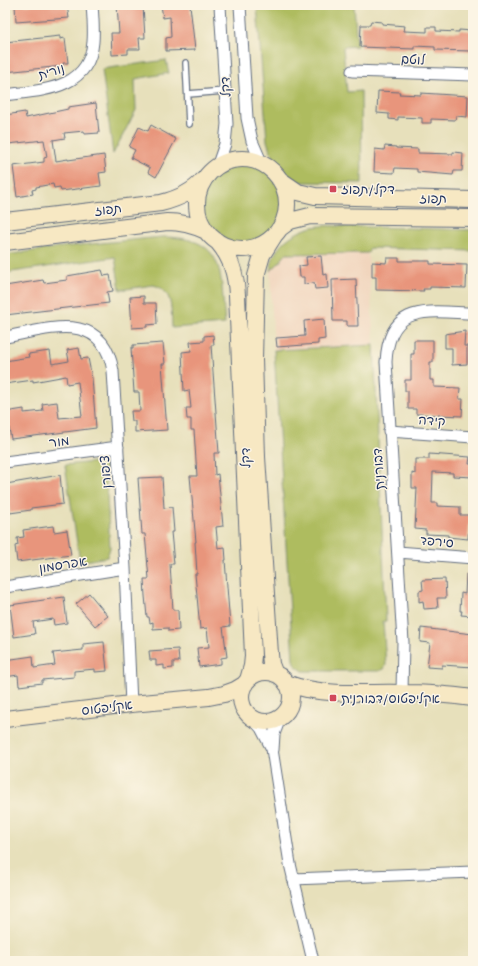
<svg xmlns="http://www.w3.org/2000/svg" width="478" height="966" viewBox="0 0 478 966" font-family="Mynerve,'Playpen Sans Hebrew',sans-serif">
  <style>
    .built { fill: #f1d5bd }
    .green { fill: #aebc5e; stroke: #64765e }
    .building { fill: #e8957b }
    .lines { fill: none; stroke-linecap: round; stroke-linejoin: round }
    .lane-casing { stroke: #626d7f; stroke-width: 8 }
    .street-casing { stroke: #626d7f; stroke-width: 13 }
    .secondary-casing { stroke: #626d7f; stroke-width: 18 }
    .lane { stroke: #fff; stroke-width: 5.5 }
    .street { stroke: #fff; stroke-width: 11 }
    .secondary { stroke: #f7e8c3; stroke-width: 16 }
    .poi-dot { fill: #d1495b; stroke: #fcf5e5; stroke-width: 1.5 }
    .labels { text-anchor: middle; stroke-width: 3; stroke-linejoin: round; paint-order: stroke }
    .street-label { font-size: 13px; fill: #1b2f5e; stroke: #fcf5e5 }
    .poi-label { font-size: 13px; fill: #1b2f5e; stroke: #fcf5e5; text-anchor: start }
  </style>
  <rect width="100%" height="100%" fill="#fcf5e5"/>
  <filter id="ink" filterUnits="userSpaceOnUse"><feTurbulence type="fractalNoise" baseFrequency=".025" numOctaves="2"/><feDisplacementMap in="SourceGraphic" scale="8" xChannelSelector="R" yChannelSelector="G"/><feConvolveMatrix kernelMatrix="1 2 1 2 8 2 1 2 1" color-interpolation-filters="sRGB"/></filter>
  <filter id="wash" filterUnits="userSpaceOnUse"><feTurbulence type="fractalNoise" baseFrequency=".012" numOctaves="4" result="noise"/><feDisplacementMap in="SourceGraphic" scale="16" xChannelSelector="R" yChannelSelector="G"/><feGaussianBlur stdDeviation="0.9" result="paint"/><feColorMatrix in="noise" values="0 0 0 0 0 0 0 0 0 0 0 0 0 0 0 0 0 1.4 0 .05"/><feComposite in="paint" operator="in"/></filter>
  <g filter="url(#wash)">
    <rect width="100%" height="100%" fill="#e7e0bb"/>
    <path class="built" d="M368,253L374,345L274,350L270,271L279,263L286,254Z"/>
    <path class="green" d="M257,5H354L357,46L343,47L347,92L361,91L362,183L299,182C281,175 272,158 267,141Z
      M166,60L169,73L135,79L136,110L113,154L102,69Z
      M201 204a41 41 0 1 1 82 0a41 41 0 1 1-82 0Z
      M341,226L473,230V251L370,248L368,253L286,254L279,263L270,271C271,266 272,260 274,256C280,241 298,230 313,227C322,225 332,226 341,226Z
      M162,237C227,237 220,272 225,324L172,328C171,312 174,289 153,285L120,290L115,257L5,273V255L61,247Z
      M374,345L386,621H383L386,665L384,669L379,671H303L296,666L293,660L274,350Z
      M105,461L110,548L107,557L80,562L65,465Z"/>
    <g id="blocks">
      <path class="building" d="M15,5H67L69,18L16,22Z
        M117,5H143L145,38H139L140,49H128V54L112,55L111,33H119Z
        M161,5H190L195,50L166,51V38L171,37L170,17L163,18Z
        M371,21L382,22V24L405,26L404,31L427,32V27H436V31L459,32V30L473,31V47H472L471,51L435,50V47L414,46V49L360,47L361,25H370Z
        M60,36V39L65,38L68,63H63V66L5,72V42Z
        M378,91L400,92L399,94L421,95V93L468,96L467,117L456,116L455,120L431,119V123H422V118L398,117V120L389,119V114L377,113Z
        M96,103L99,133L85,134L84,131L64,133L65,138L53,140L56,161L68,159V160L104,155L106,172L99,173L101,186L61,191L60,187L54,188L53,184L36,187V189L32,190L33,194L17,197L13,166L44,162V158L47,157L44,140L8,144L5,115L25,112L26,118L68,109V107Z
        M151,125L176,139L156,177L148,172L150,168L131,158L135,150L129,147L139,127L148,131Z
        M385,146L396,147V148L418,149V153L453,154V152L463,153L462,171H454L453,175L417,172V169L395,168L394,173L374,172L375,149L384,150Z
        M321,256L323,275L327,274L328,288L315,289L314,283L304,284V277H300L299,266L307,265L306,257Z
        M387,258H399V261H430V264L467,265L466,288L430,287V289H423L424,291L376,290V277H372V262L386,263Z
        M102,270L104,276L110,275L113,291L107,292L109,303L5,315V286L43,280L44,283L67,280V276Z
        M356,279L358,326H347V321H333L332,280Z
        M144,296V303H156L157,324L147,325V327L132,328L130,297Z
        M324,319L325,339L318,340V344L277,347L276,338L305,336L304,321Z
        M465,331L464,346H467V364L452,365V348H445V334Z
        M213,335L214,345H211L219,453H214L215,475L218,474L223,526L216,527L218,548L225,547L226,560H225L230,626L223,627L227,657L221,658V664L199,667L197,648L209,647L207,628L200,629L195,574H197L195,542H196L190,476H197L194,430H191V419H187L186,408H191L189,390L184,391L182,352L191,351L190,342L204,341V336Z
        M414,340H433V362H430V380H434V387L460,388L459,399H463L462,416L416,414V409H408V391H405V380H411V354H414Z
        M163,343L165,364H162L167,430L135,432V421H132L131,411H140L139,392H134L131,348H133V345Z
        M79,348L81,359L88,358L92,378L96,428L11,439L9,428H7L5,412L24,409V413L43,411L42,404L57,402L59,418L82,416L78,382L67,384L66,376L33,382V380L5,384V361L29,357L28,354L50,351L52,364L69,361L67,350Z
        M429,454L470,457L469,464H473V477L453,476V473L433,472L432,503H437V506L460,507V515H470L468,539L448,537V535L426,534V530L415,529L417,488H412V473L415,474V459H429Z
        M60,475L63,504L31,508V510L10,513L6,484Z
        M162,477L164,508L172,507L174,532H171L174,564H170L173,610H178L179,630L168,631V628L153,629V622L150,623L149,617H147L145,596L144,579H149L145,534H142L138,478Z
        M53,526L54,532L67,530L71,555L17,562L15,546L18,545L17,538L24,537L23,530Z
        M466,574L473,575V616L461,615L462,611H460L461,593L465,594Z
        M445,579L446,598H437L438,608L424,609L423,601L419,602V591L423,590L422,580Z
        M89,593L108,616L95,626L76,604Z
        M64,597L67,623L54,625L53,619L33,622L35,634L14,637L10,605Z
        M421,628L473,634V667L442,665V668L427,667L430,643L420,642Z
        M104,642L107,671L95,672V669L74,671V677L42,680V683L19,686L18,675L5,677V660L33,656L34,668L55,665L53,653L83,650V644Z
        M178,649L179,662H173V668L164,669V665L156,666V660H150L149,651Z"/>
    </g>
  </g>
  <g filter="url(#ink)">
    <use href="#blocks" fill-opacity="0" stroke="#626d7f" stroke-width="1"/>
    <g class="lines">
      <g class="lane-casing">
        <path id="lane" d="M186,63L189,124
          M188,94L225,91"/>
      </g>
      <g class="street-casing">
        <path id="street" d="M240,5L247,118L252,141L262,164
          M352,71L473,75
          M5,95C42,90 89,90 93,42C94,30 93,17 92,5
          M217,167L225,144L227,124L220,5
          M5,337C49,329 103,309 113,371L125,568L131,704
          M389,431L473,437
          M5,462L118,447
          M398,552L473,558
          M5,587L125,568
          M402,693L403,642L386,362C389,302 428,312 473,313
          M252,718L261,728L272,749L290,864L313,961
          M273,750L274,734L280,718
          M293,879L473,872"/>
      </g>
      <g class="secondary-casing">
        <path id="secondary" d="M197 204a45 45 0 1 1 90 0a45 45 0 1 1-90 0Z
          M279,179L298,192L315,196L473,200
          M5,221L161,203C177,199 192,193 203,180
          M279,229L290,221L310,216L473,218
          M274,236L262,255L256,276L254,359L257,457L270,654L271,664L275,674
          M217,241C231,257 236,274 237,295L253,656L252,666L248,680
          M5,242L167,222C182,222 193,225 206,231
          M241 697a25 25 0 1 1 50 0a25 25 0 1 1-50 0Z
          M286,683C323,697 364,692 402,693C426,693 450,695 473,698
          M5,719L131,704L209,697L224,694L235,690L245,684"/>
      </g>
      <use href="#lane" class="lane"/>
      <use href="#street" class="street"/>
      <use href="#secondary" class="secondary"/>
    </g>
  </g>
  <g class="poi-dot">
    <rect x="329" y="185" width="8" height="8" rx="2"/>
    <rect x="329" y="694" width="8" height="8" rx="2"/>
  </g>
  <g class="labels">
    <g class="street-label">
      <text transform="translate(413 59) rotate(2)" y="5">לוטם</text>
      <text transform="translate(51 71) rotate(-17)" y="5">נורית</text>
      <text transform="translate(225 87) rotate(-93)" y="5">דקל</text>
      <text transform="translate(433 198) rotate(1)" y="5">תפוז</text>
      <text transform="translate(108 209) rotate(-6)" y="5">תפוז</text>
      <text transform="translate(432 420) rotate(4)" y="5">קידה</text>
      <text transform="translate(59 441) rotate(-8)" y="5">מור</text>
      <text transform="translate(245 458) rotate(-92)" y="5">דקל</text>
      <text transform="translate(378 469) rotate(-94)" y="5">דבורנית</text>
      <text transform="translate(105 472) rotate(-94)" y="5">ציפורן</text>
      <text transform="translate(437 541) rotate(5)" y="5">סירפד</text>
      <text transform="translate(63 564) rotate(-9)" y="5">אפרסמון</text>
      <text transform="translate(107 707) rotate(-7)" y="5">אקליפטוס</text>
    </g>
    <g class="poi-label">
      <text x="341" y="194">דקל/תפוז</text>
      <text x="341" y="703">אקליפטוס/דבורנית</text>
    </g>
  </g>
  <rect width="478" height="966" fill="none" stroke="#fcf5e5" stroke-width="20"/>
</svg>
